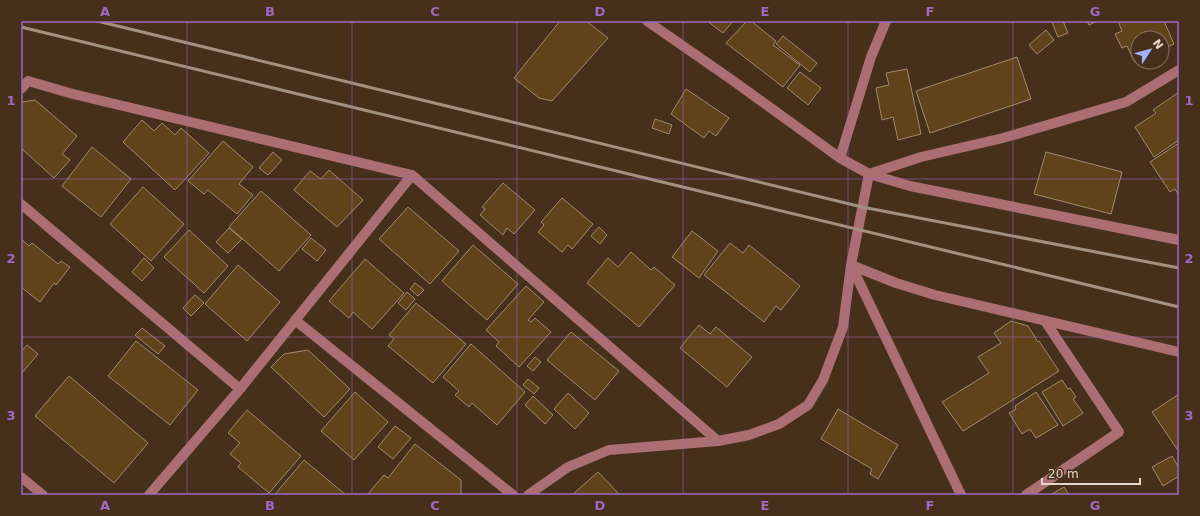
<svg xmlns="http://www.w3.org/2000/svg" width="1200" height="516" viewBox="0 0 1200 516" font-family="'DejaVu Sans',sans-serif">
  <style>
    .building { fill: #61431b; stroke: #a0896e }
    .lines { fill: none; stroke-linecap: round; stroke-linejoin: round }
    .minor { stroke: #ab6e73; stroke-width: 10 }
    .rail { stroke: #a29080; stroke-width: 3 }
    .grid { fill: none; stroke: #a068c2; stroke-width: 1; stroke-opacity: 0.55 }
    .neatline { fill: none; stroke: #a068c2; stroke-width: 1.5 }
    .grid-label { font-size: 13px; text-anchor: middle; font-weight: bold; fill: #a068c2 }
  </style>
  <rect width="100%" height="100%" fill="#47301b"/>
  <path class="building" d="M560,21H586L608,38L552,101L539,98L514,78Z
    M707,21H733L723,33Z
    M747,21H751L776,41L773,45L800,65L783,87L726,43Z
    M1055,21H1063L1068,33L1058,37L1052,22Z
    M1087,21H1097L1089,25Z
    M1118,21H1164L1174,44L1162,49V38H1138V60L1134,61L1127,46L1122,48L1115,34L1122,31Z
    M1046,30L1054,40L1037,54L1029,45Z
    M783,36L817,63L810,72L776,44Z
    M1017,57L1031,99L930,133L916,91Z
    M907,69L921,134L898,140L893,117L882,120L876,88L889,85L886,73Z
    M800,72L821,88L808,105L787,88Z
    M686,89L729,118L716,136L709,131L704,138L671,114Z
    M1179,92V140L1154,157L1135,127L1156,113L1153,110Z
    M35,100L77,136L62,154L70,160L54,178L21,148V104L23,102Z
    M655,119L672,125L669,134L652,128Z
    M142,120L154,131L162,123L175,135L181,128L209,153L175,190L123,142Z
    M223,141L253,167L239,184L253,195L237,214L208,190L204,194L188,181Z
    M1179,143V195L1175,189L1170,192L1150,162Z
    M92,147L131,179L101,217L62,186Z
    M273,152L282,160L268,175L259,168Z
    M1046,152L1122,172L1111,214L1034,194Z
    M329,170L363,200L337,227L294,190L310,171L321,179Z
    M503,183L535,210L514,234L507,228L503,235L480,215L485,209L482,207Z
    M143,187L184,224L151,261L110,224Z
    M261,191L311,235L279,271L229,227Z
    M562,198L593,224L572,249L568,245L562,252L538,232L544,225L541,222Z
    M408,207L459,251L430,284L379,239Z
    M599,227L607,235L600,244L591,236Z
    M229,228L242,239L228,253L216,242Z
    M189,230L228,266L204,293L164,257Z
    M692,231L718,251L699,278L672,257Z
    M311,238L326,250L317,261L302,249Z
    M21,239L29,246L32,243L58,264L61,261L70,267L56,285L54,283L40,302L21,287Z
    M730,243L743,253L749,245L800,286L781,310L776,306L764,322L704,275Z
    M473,245L518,284L487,320L442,281Z
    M631,252L651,270L654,267L675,285L639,327L587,283L608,258L618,267Z
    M144,258L154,268L142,281L132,272Z
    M365,259L404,293L372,329L353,312L349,318L329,301Z
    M238,265L280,302L247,341L205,304Z
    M415,283L424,290L418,296L410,289Z
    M526,286L544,302L528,320L531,322L535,318L551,332L519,367L496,346L499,342L486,330Z
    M407,292L415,299L406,310L398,303Z
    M195,295L204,303L191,316L183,308Z
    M416,303L466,344L433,383L388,346L394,339L389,335Z
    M1011,321L1028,326L1038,342L1039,341L1059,371L963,431L942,402L989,373L978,357L1001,343L994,333Z
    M699,325L710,334L716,327L752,357L727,387L680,348Z
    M142,328L165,346L158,354L135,335Z
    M571,332L619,371L595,400L547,360Z
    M136,341L198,390L170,425L108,376Z
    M471,344L525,392L497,425L472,403L469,407L455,395L459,391L443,377Z
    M27,345L38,354L21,374V352Z
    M308,350L350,389L324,417L271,367L284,354Z
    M535,357L541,362L533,371L527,366Z
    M69,376L148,443L114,483L35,416Z
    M528,379L539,388L534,394L523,385Z
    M1062,380L1068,389L1070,388L1076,397L1073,399L1083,413L1063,426L1042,392Z
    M355,392L388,422L354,460L321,431Z
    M1036,392L1058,425L1036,438L1030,429L1022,434L1009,413L1016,409L1015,406Z
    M568,393L589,413L575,429L554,409Z
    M1179,394V452L1152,412Z
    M533,396L553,415L545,424L525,405Z
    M838,409L898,445L878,479L870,474L872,469L821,439Z
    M247,410L301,456L269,493L238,467L241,463L230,454L240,443L228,433Z
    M395,426L411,438L393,459L378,447Z
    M415,444L461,480V495H367L384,475L388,478Z
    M1172,456L1179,468V476L1163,486L1152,467Z
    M304,460L346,495H279L276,493Z
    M598,472L620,495H572Z
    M1064,487L1069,495H1050Z"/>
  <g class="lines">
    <path class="minor" d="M647,21L732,80L840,158L869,174L910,186L1179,240
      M21,89L28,81L73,94L412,175L718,441
      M840,158L871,57L886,21
      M21,204L240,389
      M851,265L896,283L935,295L1179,352
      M851,265L961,495
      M295,320L513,495
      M21,477L43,495
      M149,495L240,389L412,175
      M528,495L568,467L609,450L718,441L749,435L779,424L808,405L823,380L843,327L851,265L869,174L921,157L1003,138L1126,102L1179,70
      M1026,495L1119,432L1045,321"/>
    <path class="rail" d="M97,21L862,207L1179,268
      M21,27L1179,307"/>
  </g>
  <path class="grid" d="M187,21V495M352,21V495M517,21V495M683,21V495M848,21V495M1013,21V495M21,179H1179M21,337H1179"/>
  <rect width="1200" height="516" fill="none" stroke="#47301b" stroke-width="44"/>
  <g transform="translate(1150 50) rotate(54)"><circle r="19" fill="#47301b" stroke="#867261"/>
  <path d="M0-3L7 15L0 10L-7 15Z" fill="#a2b2fd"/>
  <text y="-6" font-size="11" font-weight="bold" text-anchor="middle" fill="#e4d6c9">N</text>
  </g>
  <path d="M1042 478v6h98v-6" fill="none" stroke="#e4d6c9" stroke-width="2"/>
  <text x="1048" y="478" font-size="12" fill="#e4d6c9" stroke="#47301b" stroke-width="3" paint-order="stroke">20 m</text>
  <rect x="22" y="22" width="1156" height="472" class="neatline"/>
  <g class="grid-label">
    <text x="105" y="16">A</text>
    <text x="270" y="16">B</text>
    <text x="435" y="16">C</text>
    <text x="600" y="16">D</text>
    <text x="765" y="16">E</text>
    <text x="930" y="16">F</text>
    <text x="1095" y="16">G</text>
    <text x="11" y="105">1</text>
    <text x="1189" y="105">1</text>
    <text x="11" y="263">2</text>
    <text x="1189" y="263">2</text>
    <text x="11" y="420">3</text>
    <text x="1189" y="420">3</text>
    <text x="105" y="510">A</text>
    <text x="270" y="510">B</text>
    <text x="435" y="510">C</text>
    <text x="600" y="510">D</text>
    <text x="765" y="510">E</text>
    <text x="930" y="510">F</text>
    <text x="1095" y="510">G</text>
  </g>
</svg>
